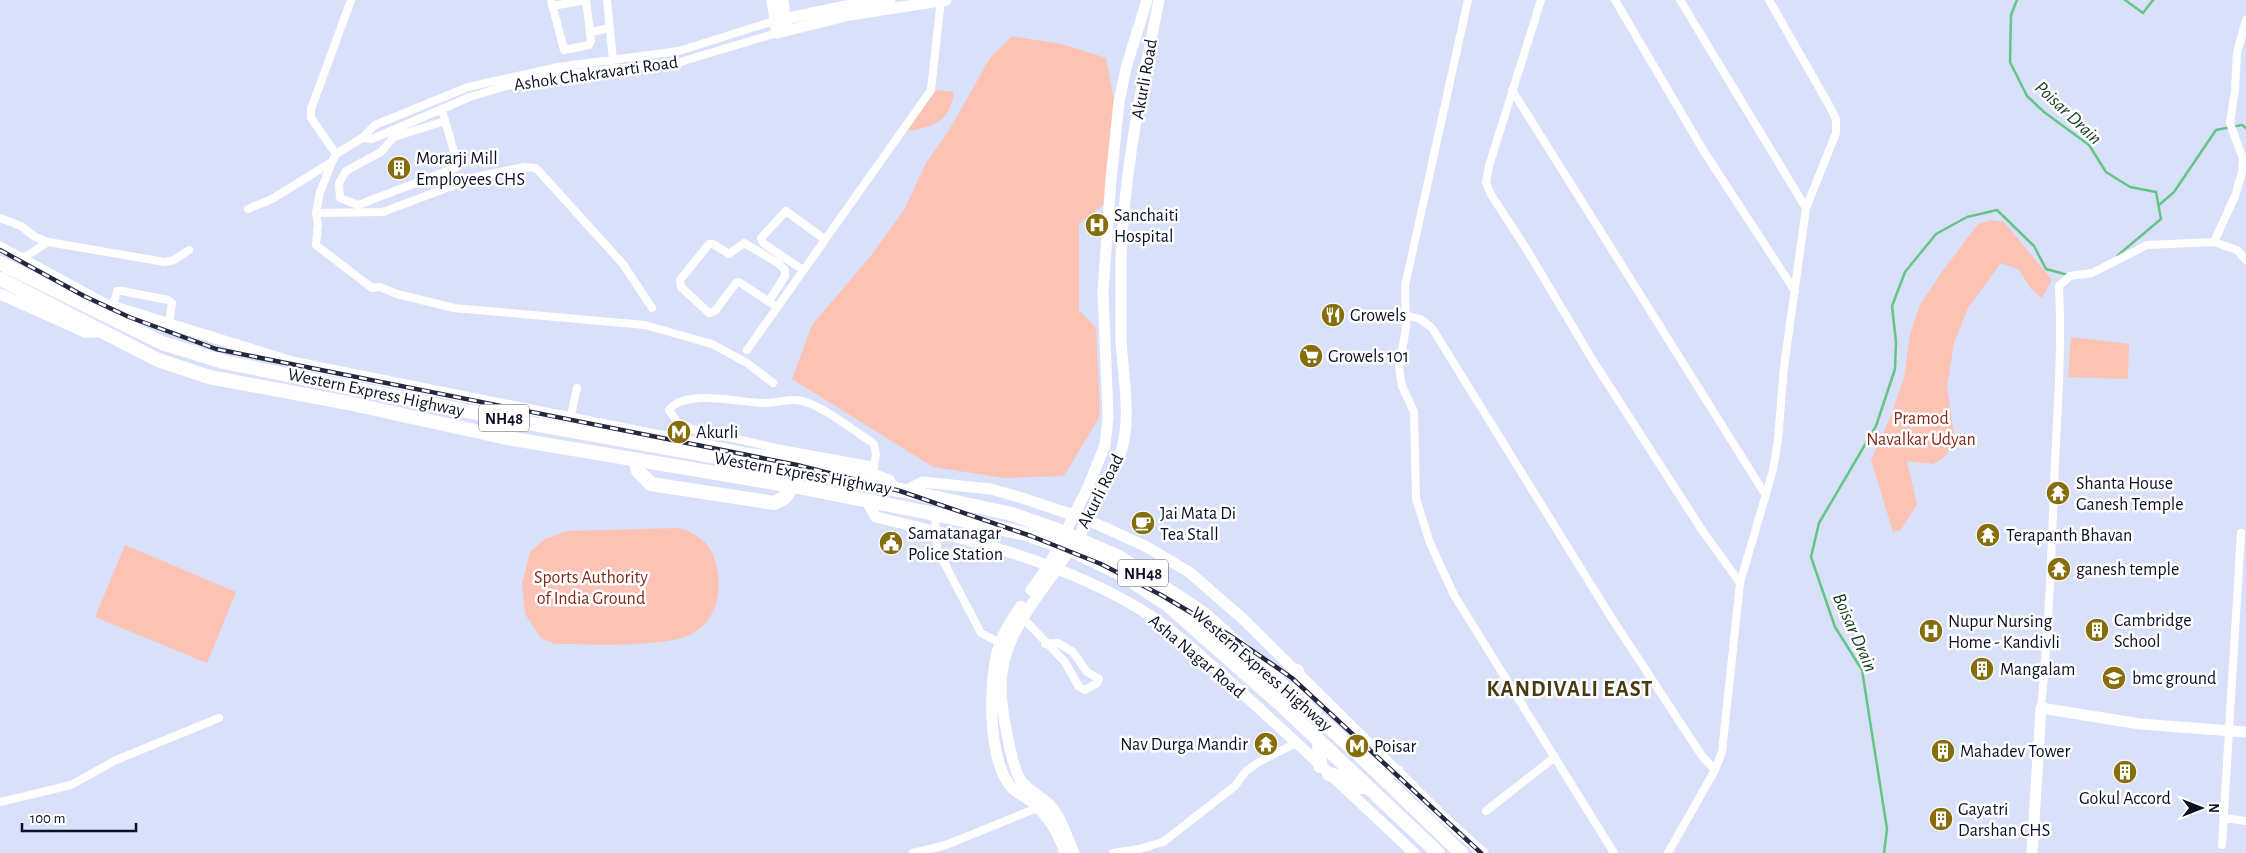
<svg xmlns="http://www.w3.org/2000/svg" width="2246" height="853" viewBox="0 0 2246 853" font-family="'Alegreya Sans',sans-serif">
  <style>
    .green { fill: #fcc3b5 }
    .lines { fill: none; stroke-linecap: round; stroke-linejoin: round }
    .stream { stroke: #64c587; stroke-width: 2.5 }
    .street { stroke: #fff; stroke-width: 8 }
    .secondary { stroke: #fff; stroke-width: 11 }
    .highway { stroke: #fff; stroke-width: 14 }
    .rail-casing { stroke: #23273f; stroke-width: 4.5 }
    .rail { stroke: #fff; stroke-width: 2.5; stroke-dasharray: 8; stroke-linecap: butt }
    .labels { text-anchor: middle; stroke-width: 5; stroke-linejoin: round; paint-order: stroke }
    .shield { fill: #fff; stroke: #545767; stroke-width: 1 }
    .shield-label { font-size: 16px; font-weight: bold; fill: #0b0f26 }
    .street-label { font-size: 18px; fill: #0b0f26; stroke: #fff }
    .poi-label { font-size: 18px; fill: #0b0f26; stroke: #fff; text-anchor: start }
    .park-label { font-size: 18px; fill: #832916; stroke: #fff }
    .water-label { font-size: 19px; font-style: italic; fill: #123b22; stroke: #fff }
    .district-label { font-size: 22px; font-weight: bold; letter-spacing: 1px; fill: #463b12; stroke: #fff }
  </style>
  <rect width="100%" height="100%" fill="#d9e0fa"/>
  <path class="green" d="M1012,36L1062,44L1106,58L1114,100L1107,202L1079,224V310L1096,328L1100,416L1064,476L1004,478L933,467L792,379L812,325L869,258L904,210L926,163L949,130L990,58Z
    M936,90L954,92C950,121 935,127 907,131Z
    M1991,220L2004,222L2052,280L2042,298L2031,289L2019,270L2001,263L1968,308L1954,343L1947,387L1954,436L1946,456L1933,464L1907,461L1917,504L1901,530L1893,532L1871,460L1890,418L1904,378L1910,334L1920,305L1941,273L1978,224Z
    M2071,337L2129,344L2128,379L2068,377Z
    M680,528C705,538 715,548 718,575C721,597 714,620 695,632C670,649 586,644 555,644L541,638L525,614L522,583L530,552L545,539L567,531Z
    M125,545L236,592L207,663L95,617Z"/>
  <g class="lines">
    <path class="stream" d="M2017,0L2011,15L2010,62L2027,96L2044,112L2089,145L2106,172L2130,187L2156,192L2161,219L2117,256
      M2125,0L2143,13L2153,0
      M2159,205L2174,192L2216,130L2242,125L2246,128
      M1884,853L1887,829L1862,670L1835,627L1811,557L1819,523L1876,426L1895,369L1896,342L1892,306L1905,272L1936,234L1967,217L1997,210L2034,246L2046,269L2068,275"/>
    <path class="street" d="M551,0L564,50L589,45L591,41L586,0
      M607,0L614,70
      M1468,0L1405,286L1406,328L1399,367L1402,386L1414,412L1416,499L1430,543L1454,595L1614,853
      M1541,0L1489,166L1486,182L1490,193L1527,250L1595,364L1702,530L1740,583
      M1615,0L1703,150L1795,291
      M1680,0L1806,208
      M552,6L586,0
      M591,32L610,28
      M1512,90L1765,494
      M442,110L457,162L455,168L358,205L340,198L339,183L346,171L381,152L394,137L445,121
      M362,138L372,139L470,97L506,86L560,75L680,62L777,33
      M336,154L311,118V109L351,0
      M248,209L272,199L330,163
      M316,213L383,212L476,177L524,167L536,168L623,264L652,308
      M0,218L21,226L35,237L48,242L165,262L174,260L189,250
      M2214,242L2235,196L2242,172L2243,159L2230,123L2235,90L2237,53L2246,20
      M22,259L48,242
      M803,270L763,243L761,238L786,211L824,239
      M769,301L785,276V270L778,263L744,243L729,254L713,244H709L680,280L681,287L709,313L715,311L736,283L739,282L777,307
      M113,306L117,291H122L168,300L172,303L169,324
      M1405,315L1420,319L1432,328L1609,614L1702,756L1715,770
      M747,350L931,90L941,0
      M773,383L747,363L712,344L645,325L454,308L397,294L380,287L372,288L316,245L318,224L316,213L320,192L332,162L336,154L362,138L375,125L468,87L558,67L679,51L774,21
      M570,420L577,388
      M781,449L692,429L678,423L669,410C684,388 740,403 764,403C778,403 792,397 806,402C830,411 853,430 874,444L876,454L874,467
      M780,453L781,449L869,465L874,467V471
      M935,514L937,549L981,633L1004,645
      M1023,618L1065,662L1079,687L1085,690L1097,683L1099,679L1087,672L1073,652L1058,643L1045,644
      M2041,708C2049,626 2052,543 2055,461C2058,403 2062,344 2059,286L2070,276L2092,273L2147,245L2214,242L2237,250L2246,260
      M0,802L71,785L116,760L219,718
      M1486,811L1555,757
      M2224,818L2246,821
      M2222,845L2241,533
      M913,853L946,845L1037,808
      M1113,853L1139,849L1163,842L1235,786L1246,771L1259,762L1296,743
      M1668,853L1715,770L1722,752L1740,583L1773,470L1778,440L1784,367L1806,208L1836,133V119L1829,105L1769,0"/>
    <path class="secondary" d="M772,0L777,33L850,15L946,0
      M783,0L786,26
      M774,21L850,5L890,0
      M0,247L105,304L292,362L745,453L779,457L875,475L889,480L895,489
      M0,294L85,332H102
      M905,491L922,482L991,489L1019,497L1088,520L1145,546L1189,572L1242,618L1446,820L1483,853
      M866,500L876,517C968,539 1062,561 1143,611C1180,634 1218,672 1251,701C1306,751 1360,802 1414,853
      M1031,590L1049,565L1088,487L1105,445L1108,417L1103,291L1111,179L1119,102L1126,68L1147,0
      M1021,606C1013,618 1003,632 999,646C988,679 987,763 1013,789C1019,794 1026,798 1032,802C1047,815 1059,834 1065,853
      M1074,853C1067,837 1061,817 1049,804C1040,796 1029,791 1021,781C1011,766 1001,706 1001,687C1001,639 1033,603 1059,566C1068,551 1081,535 1088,519C1092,511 1094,502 1098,494C1104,482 1114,471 1119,458C1133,421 1123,379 1121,340C1121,313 1121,285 1121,258C1124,171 1142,85 1159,0
      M2032,853L2041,708L2140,724L2246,732"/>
    <path class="highway" d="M0,263L162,343L224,362L511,420L905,491L1012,514L1052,528L1119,557L1204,614L1352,748L1461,853
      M0,279L158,360L209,377L348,403L507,438L793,486L935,514L1026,534L1065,547L1121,574L1168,605L1279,703L1438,853
      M635,459L638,471L651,484L774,503L784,498L793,486
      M1297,671L1306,707
      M1319,741L1320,766
      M1362,752L1397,772
      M1329,774L1347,779L1362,787"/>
    <g class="rail-casing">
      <path id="rail" d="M0,250L84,296L129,317L216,349L797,465L900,491L1031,536L1101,564L1161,595L1231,636L1292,678L1481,853"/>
    </g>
    <use href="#rail" class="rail"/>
  </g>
  <defs>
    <g id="building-disc" transform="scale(1.25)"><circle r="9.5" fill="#866e0d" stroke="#fff"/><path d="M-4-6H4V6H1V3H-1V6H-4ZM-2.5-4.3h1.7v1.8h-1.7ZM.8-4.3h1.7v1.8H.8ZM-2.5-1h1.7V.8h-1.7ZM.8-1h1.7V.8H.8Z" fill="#fff"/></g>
    <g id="hospital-disc" transform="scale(1.25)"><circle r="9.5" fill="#866e0d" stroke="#fff"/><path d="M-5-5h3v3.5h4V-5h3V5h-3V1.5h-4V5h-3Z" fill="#fff"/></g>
    <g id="restaurant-disc" transform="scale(1.25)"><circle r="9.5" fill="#866e0d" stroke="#fff"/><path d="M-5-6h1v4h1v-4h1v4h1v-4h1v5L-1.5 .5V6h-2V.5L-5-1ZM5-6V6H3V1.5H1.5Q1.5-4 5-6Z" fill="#fff"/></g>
    <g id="supermarket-disc" transform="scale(1.25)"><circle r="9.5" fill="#866e0d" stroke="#fff"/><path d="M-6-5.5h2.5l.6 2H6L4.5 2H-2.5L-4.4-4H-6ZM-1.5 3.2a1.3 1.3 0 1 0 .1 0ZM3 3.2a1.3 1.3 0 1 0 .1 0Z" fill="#fff"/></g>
    <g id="metro-disc" transform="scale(1.25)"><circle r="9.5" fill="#866e0d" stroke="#fff"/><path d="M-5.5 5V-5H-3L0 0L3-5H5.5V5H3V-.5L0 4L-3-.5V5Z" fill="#fff"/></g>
    <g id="temple-disc" transform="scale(1.25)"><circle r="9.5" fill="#866e0d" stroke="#fff"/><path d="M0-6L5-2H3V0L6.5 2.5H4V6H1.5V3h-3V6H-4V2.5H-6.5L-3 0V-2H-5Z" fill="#fff"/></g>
    <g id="cafe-disc" transform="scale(1.25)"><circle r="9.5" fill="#866e0d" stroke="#fff"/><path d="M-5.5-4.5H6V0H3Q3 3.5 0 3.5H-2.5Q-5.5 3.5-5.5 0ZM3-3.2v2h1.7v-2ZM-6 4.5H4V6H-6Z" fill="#fff"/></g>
    <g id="civic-disc" transform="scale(1.25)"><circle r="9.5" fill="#866e0d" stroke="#fff"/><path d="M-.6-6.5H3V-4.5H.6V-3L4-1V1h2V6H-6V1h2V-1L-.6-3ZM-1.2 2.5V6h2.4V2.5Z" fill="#fff"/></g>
    <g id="school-disc" transform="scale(1.25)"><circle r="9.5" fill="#866e0d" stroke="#fff"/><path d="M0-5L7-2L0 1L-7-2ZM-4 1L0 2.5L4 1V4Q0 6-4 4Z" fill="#fff"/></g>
  </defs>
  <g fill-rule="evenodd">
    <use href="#building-disc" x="399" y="168"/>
    <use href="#hospital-disc" x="1097" y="225"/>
    <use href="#restaurant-disc" x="1333" y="315"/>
    <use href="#supermarket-disc" x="1311" y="356"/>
    <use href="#metro-disc" x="679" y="432"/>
    <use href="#temple-disc" x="2058" y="493"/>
    <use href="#cafe-disc" x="1143" y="523"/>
    <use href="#temple-disc" x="1988" y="535"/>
    <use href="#civic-disc" x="891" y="543"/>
    <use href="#temple-disc" x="2059" y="569"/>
    <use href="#building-disc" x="2097" y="630"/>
    <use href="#hospital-disc" x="1931" y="631"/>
    <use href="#building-disc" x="1982" y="669"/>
    <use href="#school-disc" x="2114" y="678"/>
    <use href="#temple-disc" x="1266" y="744"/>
    <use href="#metro-disc" x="1357" y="746"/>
    <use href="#building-disc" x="1943" y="751"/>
    <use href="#building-disc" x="2125" y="772"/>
    <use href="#building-disc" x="1941" y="819"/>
  </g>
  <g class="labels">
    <g class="shield">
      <rect x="479" y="404.5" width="50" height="27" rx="4"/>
      <rect x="1118" y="559.5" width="50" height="27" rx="4"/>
    </g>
    <g class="shield-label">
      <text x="504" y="424">NH48</text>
      <text x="1143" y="579">NH48</text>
    </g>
    <g class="street-label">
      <text transform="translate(596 73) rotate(-8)" y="6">Ashok Chakravarti Road</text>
      <text transform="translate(1144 79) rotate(-80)" y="6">Akurli Road</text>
      <text transform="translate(376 392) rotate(12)" y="6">Western Express Highway</text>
      <text transform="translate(803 473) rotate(10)" y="6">Western Express Highway</text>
      <text transform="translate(1100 491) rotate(-63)" y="6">Akurli Road</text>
      <text transform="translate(1197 656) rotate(40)" y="6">Asha Nagar Road</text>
      <text transform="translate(1262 669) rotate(41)" y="6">Western Express Highway</text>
    </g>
    <g class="poi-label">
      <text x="416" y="164">Morarji Mill<tspan x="416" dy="21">Employees CHS</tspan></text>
      <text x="1114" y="221">Sanchaiti<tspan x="1114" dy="21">Hospital</tspan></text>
      <text x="1350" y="321">Growels</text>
      <text x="1328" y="362">Growels 101</text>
      <text x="696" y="438">Akurli</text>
      <text x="2076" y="489">Shanta House<tspan x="2076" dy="21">Ganesh Temple</tspan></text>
      <text x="1160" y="519">Jai Mata Di<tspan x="1160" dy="21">Tea Stall</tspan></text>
      <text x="908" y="539">Samatanagar<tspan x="908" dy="21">Police Station</tspan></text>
      <text x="2006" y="541">Terapanth Bhavan</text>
      <text x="2076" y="575">ganesh temple</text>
      <text x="2114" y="626">Cambridge<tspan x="2114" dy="21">School</tspan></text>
      <text x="1948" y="627">Nupur Nursing<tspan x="1948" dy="21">Home - Kandivli</tspan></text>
      <text x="2000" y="675">Mangalam</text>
      <text x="2132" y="684">bmc ground</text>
      <text x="1248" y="750" text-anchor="end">Nav Durga Mandir</text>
      <text x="1374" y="752">Poisar</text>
      <text x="1960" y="757">Mahadev Tower</text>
      <text x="2125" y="804" text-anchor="middle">Gokul Accord</text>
      <text x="1958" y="815">Gayatri<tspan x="1958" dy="21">Darshan CHS</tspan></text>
    </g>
    <g class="park-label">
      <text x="1921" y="424">Pramod<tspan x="1921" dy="21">Navalkar Udyan</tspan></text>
      <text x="591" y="583">Sports Authority<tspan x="591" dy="21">of India Ground</tspan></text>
    </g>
    <g class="water-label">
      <text transform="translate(2069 112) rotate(43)" y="7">Poisar Drain</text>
      <text transform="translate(1856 632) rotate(66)" y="7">Boisar Drain</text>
    </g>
    <g class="district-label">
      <text x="1570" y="696">KANDIVALI EAST</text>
    </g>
  </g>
  <g transform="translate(2201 808) rotate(90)" stroke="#ffffff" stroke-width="4" paint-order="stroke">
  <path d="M0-4L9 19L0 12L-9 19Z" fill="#0b0f26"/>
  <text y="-8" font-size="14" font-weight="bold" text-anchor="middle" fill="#0b0f26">N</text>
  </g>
  <path d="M22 823v8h114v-8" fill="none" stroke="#0b0f26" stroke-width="2.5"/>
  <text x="30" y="823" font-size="15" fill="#0b0f26" stroke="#ffffff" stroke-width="4" paint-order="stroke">100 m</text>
</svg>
